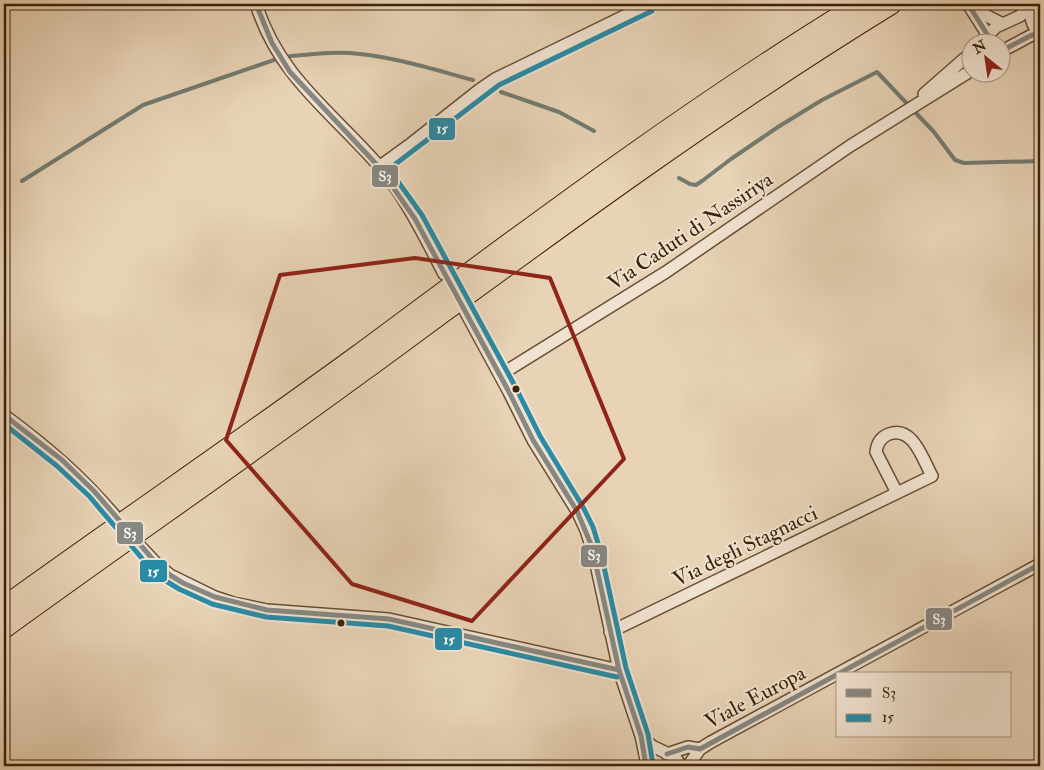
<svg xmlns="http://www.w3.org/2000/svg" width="1044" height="770" viewBox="0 0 1044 770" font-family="'IM FELL Double Pica',serif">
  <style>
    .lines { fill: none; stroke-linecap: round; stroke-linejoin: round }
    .stream { stroke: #737b71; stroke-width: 4 }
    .street-casing { stroke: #664e34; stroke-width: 14 }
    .highway-casing { stroke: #3a2209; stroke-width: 22 }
    .street { stroke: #f0e2d0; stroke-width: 11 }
    .highway { stroke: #e8d3b6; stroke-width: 20 }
    .bus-1-casing { stroke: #f0e2d0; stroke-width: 9 }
    .bus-2-casing { stroke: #f0e2d0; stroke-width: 9 }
    .bus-1 { stroke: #878882; stroke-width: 5 }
    .bus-2 { stroke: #2a8ba5; stroke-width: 5 }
    .marked { fill: none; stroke: #8f2418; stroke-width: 4; stroke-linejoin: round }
    .bus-dot { fill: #3a2209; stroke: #f0e2d0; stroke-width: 2 }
    .labels { text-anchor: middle; stroke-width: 4; stroke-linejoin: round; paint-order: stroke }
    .street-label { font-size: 21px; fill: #3a2209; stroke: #f0e2d0 }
    .line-badge { stroke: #f0e2d0; stroke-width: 2 }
    .badge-label { font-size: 14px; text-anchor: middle; font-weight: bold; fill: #fff }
  </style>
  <rect width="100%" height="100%" fill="#e8d3b6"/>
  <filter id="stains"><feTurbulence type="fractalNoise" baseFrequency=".004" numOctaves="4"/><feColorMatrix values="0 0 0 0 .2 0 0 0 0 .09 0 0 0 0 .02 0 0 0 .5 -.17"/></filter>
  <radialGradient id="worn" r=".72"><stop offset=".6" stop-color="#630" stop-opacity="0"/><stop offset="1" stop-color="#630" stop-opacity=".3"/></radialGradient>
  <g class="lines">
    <path class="stream" d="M290,56C313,54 337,51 360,54C398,58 435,70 473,80
      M501,92L559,112L594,131
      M679,178L690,184L696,185L702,181L731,159L778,127L822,100L877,72L934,132L955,160L964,163L1040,161
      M22,181L143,105L274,60"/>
    <g class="street-casing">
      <path id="street" d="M256,4C279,77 331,111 379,166C406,198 425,237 444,274
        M968,4L992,42
        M1032,4C1029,15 1031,25 1040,34
        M971,8L1001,23
        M981,42L996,27L1020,16L1031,4
        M1002,51L1032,35L1040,34
        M924,94L972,52
        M379,167L408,146L479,90L495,79L649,4
        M465,311L509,392L533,440L577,511L586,530L594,555L619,670L641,736L647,764
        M500,375L666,272L850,146L972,70
        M4,415C47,447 80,475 115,516
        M137,543L156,563L170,575L215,597L233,603L267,610L389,619L619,670
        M610,632L897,493L932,476C923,460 913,425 889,434C881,437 877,443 876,452L897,493
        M641,736L652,746L675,757L681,766
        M667,754L688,747L700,749
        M688,766L700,749L711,742L1040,564"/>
    </g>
    <g class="highway-casing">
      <path id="highway" d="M4,607C122,522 242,440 360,354C523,233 686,110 860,4
        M4,628C124,541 247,456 367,368C539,242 710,115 891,4"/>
    </g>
    <use href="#street" class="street"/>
    <use href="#highway" class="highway"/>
    <g class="bus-1-casing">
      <path id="bus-1" d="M256,4L272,43L290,72L379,167L415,219L509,392L533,440L577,511L592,547L619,670L641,736L646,766
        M968,4L992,42
        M1002,48L1005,49L1032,35L1040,34
        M4,415L62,460L94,491L156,563L170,575L183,583L215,597L267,610L389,619L619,670
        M838,674L1040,564
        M667,754L688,747L700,749L838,674"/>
    </g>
    <g class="bus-2-casing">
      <path id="bus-2" d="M652,11L499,85L389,169L422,215L516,388L540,436L583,507L593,527L601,553L626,668L648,734L653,765
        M4,424L57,466L89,496L151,569L166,581L179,589L212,604L266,617L388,626L617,677"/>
    </g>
    <use href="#bus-1" class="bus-1"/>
    <use href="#bus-2" class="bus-2"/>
  </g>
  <path class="marked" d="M415,258L550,278L624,459L472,621L352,584L226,440L280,275Z"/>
  <g class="bus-dot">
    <circle cx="516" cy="389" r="4.5"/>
    <circle cx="341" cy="623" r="4.5"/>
  </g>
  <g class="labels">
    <g class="street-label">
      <text transform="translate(690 231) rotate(-34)" y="7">Via Caduti di Nassiriya</text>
      <text transform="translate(745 546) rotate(-26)" y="7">Via degli Stagnacci</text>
      <text transform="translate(755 697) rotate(-28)" y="7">Viale Europa</text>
    </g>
  </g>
  <g class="line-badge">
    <rect x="428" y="117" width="28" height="24" rx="5" fill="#2a8ba5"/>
    <rect x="371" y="164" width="28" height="24" rx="5" fill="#878882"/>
    <rect x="116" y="521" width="28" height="24" rx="5" fill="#878882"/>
    <rect x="580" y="544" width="28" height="24" rx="5" fill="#878882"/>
    <rect x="139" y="559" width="29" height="24" rx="5" fill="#2a8ba5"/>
    <rect x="925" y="607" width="28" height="24" rx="5" fill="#878882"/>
    <rect x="434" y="627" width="29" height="24" rx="5" fill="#2a8ba5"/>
  </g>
  <g class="badge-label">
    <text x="442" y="133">15</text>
    <text x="385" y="181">S3</text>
    <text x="130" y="538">S3</text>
    <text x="594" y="560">S3</text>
    <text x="153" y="576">15</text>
    <text x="939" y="624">S3</text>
    <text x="449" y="644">15</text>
  </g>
  <rect width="1044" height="770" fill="none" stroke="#e8d3b6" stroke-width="20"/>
  <rect x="5" y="5" width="1034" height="760" fill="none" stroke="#3a2209" stroke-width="2.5"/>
  <rect x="10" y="10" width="1024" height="750" fill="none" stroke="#3a2209"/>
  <rect x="836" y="672" width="175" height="65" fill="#f0e2d0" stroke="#a79580"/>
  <rect x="846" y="689" width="25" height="8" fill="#878882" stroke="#a79580"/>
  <text x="882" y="698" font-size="15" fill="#3a2209">S3</text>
  <rect x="846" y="714" width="25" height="8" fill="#2a8ba5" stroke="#a79580"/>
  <text x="882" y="722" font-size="15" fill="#3a2209">15</text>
  <g transform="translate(986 58) rotate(330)"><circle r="24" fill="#f0e2d0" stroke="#a79580"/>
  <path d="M0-4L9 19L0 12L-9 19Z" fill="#8f2418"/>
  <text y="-8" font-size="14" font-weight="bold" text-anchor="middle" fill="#3a2209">N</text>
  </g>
  <rect width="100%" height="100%" filter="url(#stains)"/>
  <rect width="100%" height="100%" fill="url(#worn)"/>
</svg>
